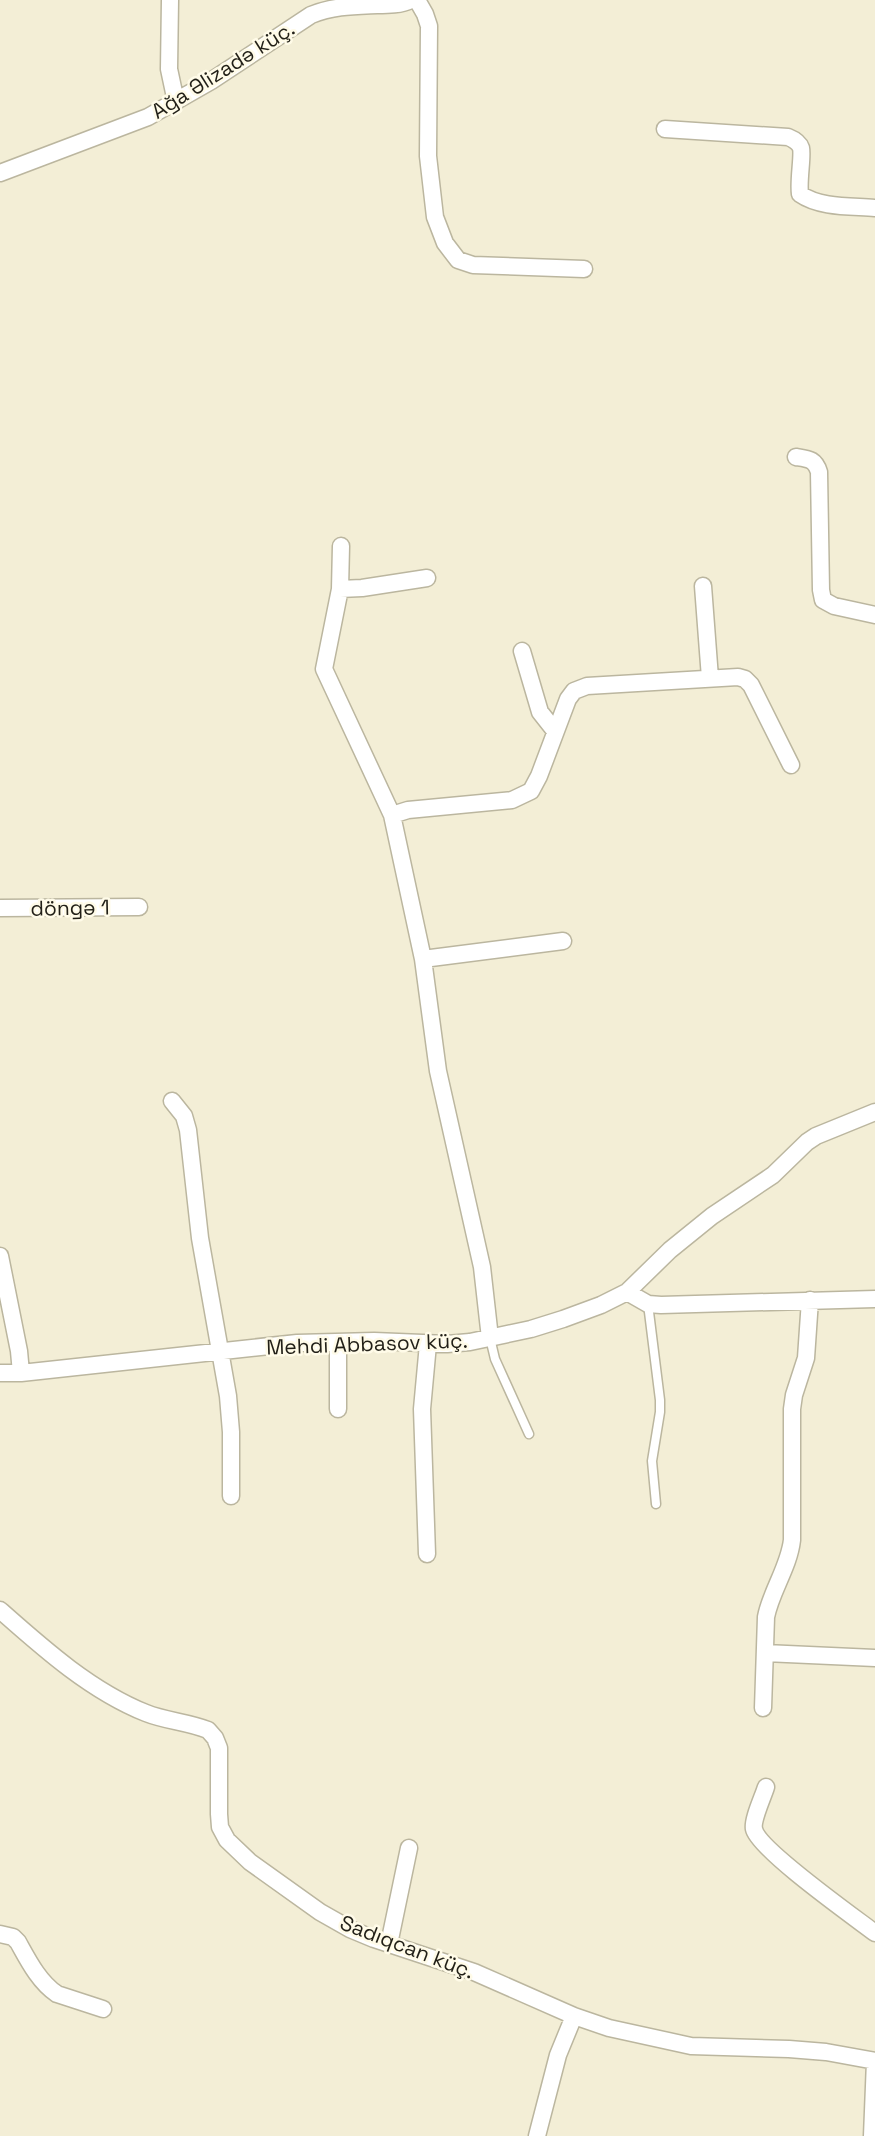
<svg xmlns="http://www.w3.org/2000/svg" width="875" height="2136" viewBox="0 0 875 2136" font-family="'Space Grotesk',sans-serif">
  <style>
    .lines { fill: none; stroke-linecap: round; stroke-linejoin: round }
    .service-casing { stroke: #bbb69f; stroke-width: 11 }
    .minor-casing { stroke: #bbb69f; stroke-width: 19 }
    .service { stroke: #fff; stroke-width: 8 }
    .minor { stroke: #fff; stroke-width: 16 }
    .labels { text-anchor: middle; stroke-width: 5; stroke-linejoin: round; paint-order: stroke }
    .street-label { font-size: 21px; fill: #211f17; stroke: #fffbe8 }
  </style>
  <rect width="100%" height="100%" fill="#f3eed6"/>
  <g class="lines">
    <g class="service-casing">
      <path id="service" d="M648,1304L660,1400V1412L652,1461L656,1504
        M490,1338L495,1359L529,1434"/>
    </g>
    <g class="minor-casing">
      <path id="minor" d="M170,0L169,69L176,102
        M417,0L425,14L429,26L428,156L435,217L445,243L458,260L473,265L584,269
        M665,129L788,137C793,139 799,142 801,148C803,156 798,181 800,194C820,208 851,206 875,208
        M0,173L148,117L211,81L311,15C333,6 354,6 377,5C388,5 401,5 411,0
        M796,457C809,459 815,459 819,472L821,590L823,600L834,606L875,615
        M341,546L340,589L324,669L392,815L423,959L438,1071L482,1267L490,1338
        M703,586L710,678
        M340,589L362,588L427,578
        M522,651L540,712L555,731
        M392,815L408,810L512,800L531,791L539,776L568,699L574,691L587,686L738,677L745,679L751,685L791,765
        M0,908L139,907
        M423,959L563,941
        M172,1101L184,1116L188,1130L200,1238L228,1396L231,1432V1496
        M0,1256L19,1351L21,1373
        M627,1292L648,1304L661,1305L875,1299
        M0,1373H21L297,1343L374,1341L447,1344L470,1342L531,1329L563,1319L601,1305L627,1292L670,1250L712,1216L773,1175L807,1142L816,1136L875,1112
        M338,1409V1342
        M427,1554L422,1409L428,1344
        M0,1610C44,1649 91,1691 146,1713C166,1721 188,1722 208,1730L215,1738L219,1748V1814L220,1827L227,1840L250,1862L320,1912L350,1929L374,1939L474,1972L574,2016L609,2028L691,2046L789,2049L826,2052L875,2061
        M765,1653L875,1658
        M763,1708L766,1617C771,1591 789,1567 792,1540V1409L794,1395L806,1358L810,1300
        M766,1787C763,1797 752,1820 754,1829C758,1849 854,1917 875,1933
        M0,1934L13,1937L18,1942C28,1960 39,1982 57,1994L103,2009
        M389,1944L409,1848
        M537,2136L558,2055L574,2016
        M872,2136L875,2061"/>
    </g>
    <use href="#service" class="service"/>
    <use href="#minor" class="minor"/>
  </g>
  <g class="labels">
    <g class="street-label">
      <text transform="translate(223 70) rotate(-32)" y="7">Ağa Əlizadə küç.</text>
      <text transform="translate(70 908) rotate(-1)" y="7">döngə 1</text>
      <text transform="translate(367 1344) rotate(-2)" y="7">Mehdi Abbasov küç.</text>
      <text transform="translate(407 1947) rotate(21)" y="7">Sadıqcan küç.</text>
    </g>
  </g>
</svg>
